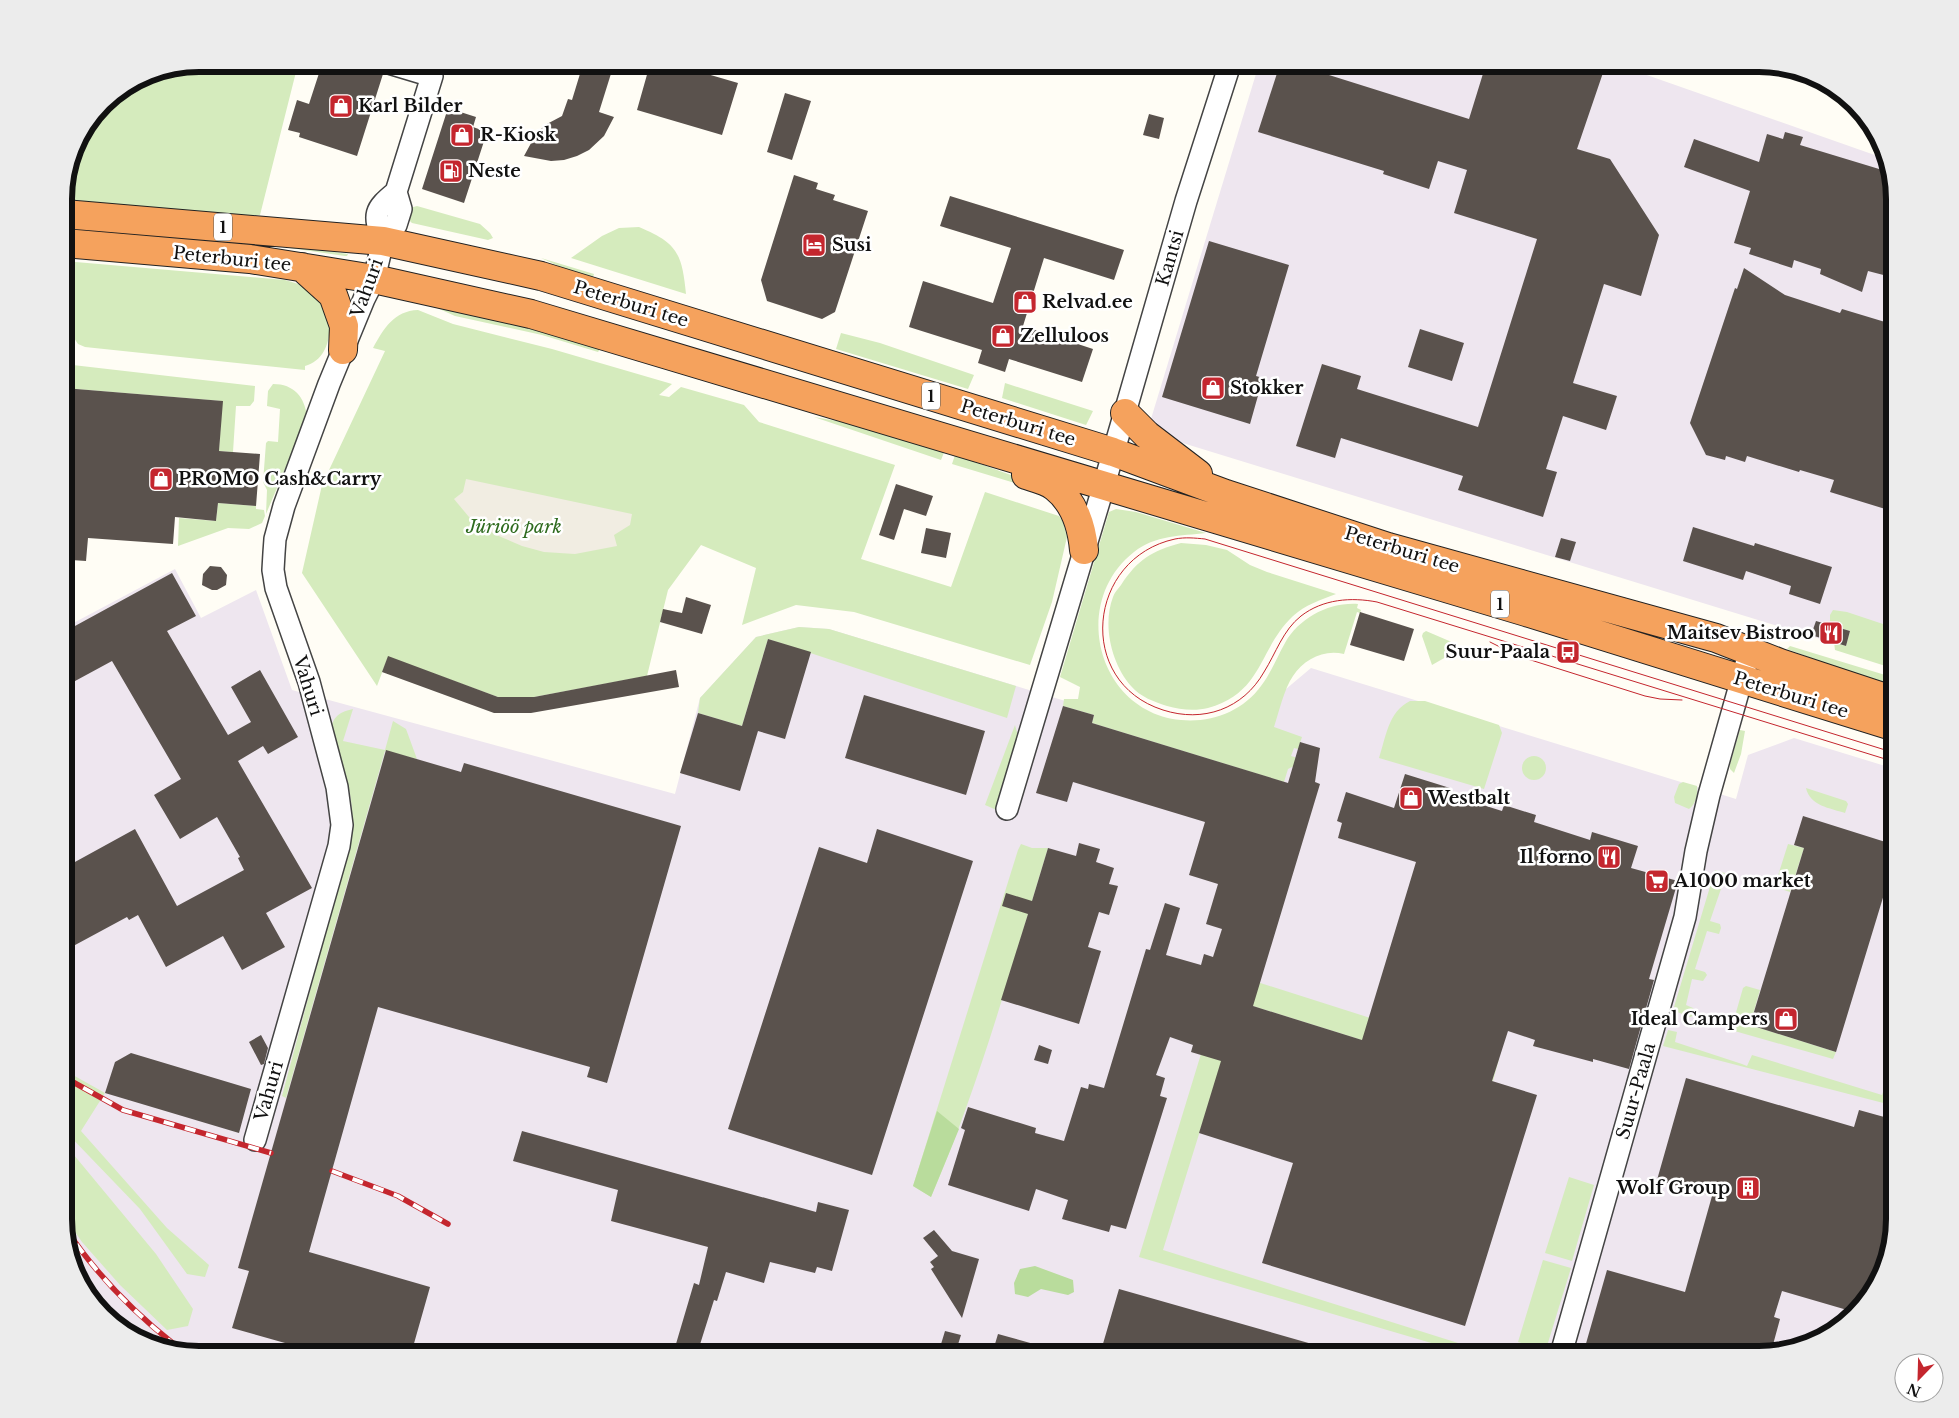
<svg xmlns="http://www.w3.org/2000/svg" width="1959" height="1418" viewBox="0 0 1959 1418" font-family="'Libre Baskerville',serif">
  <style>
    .industrial { fill: #eee6ef }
    .green { fill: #d5ebbd }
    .forest { fill: #b9dc9c }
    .plaza { fill: #f1ede2 }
    .building { fill: #5a524d }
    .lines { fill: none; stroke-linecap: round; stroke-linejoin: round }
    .minor-casing { stroke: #444; stroke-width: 24 }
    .highway-casing { stroke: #222; stroke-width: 30 }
    .minor { stroke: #fff; stroke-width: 21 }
    .highway { stroke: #f5a25d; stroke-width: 28 }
    .tram { stroke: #c4262e; stroke-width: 1 }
    .rail-casing { stroke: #c4262e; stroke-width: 5.5 }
    .rail { stroke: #fff; stroke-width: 4; stroke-dasharray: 11; stroke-linecap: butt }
    .labels { text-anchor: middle; stroke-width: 5; stroke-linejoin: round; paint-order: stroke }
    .shield { fill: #fff; stroke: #585858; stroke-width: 1 }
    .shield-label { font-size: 16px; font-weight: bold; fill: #111 }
    .poi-label { font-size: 18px; font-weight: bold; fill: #111; stroke: #fff; text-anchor: start }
    .street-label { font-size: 18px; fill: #111; stroke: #fff }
    .park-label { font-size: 18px; font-style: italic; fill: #2f6b1f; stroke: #fff }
    .rim { fill: none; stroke: #111; stroke-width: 6 }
  </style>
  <rect width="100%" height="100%" fill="#fffdf5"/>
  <path class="industrial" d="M1259,64H1624V67L1886,159L1895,200V662L1147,432Z
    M175,569L201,618L256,590L292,690L675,794L700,698L756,637L799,627L829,629L1233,752L1241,727L1311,668L1736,799L1748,755L1794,738L1895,769V1218L1888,1262L1867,1301L1820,1340L1759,1354H200L156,1347L117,1326L82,1286L64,1227V628Z"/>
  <path class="green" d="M200,64H298L260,215H235L64,200V191L74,147L104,103L148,74Z
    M417,206L480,224L490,233L493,238L488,240L412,223L406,217L410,208Z
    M64,226L265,242L348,254L347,256H345L269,245L187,242L64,231Z
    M639,227C677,243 682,253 686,294L571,258L602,236L619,228Z
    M541,258L594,274L593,277L565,269Z
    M64,261L285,280C298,284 314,287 322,300C335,321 332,359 305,366V370L85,347L78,344L74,338L75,319L64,318Z
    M426,303L528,327L600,349L598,352L542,335L455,316Z
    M418,310L453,324L552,349L672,384L659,395L669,397L681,387L744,405L759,422L895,465L861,559L951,587L985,492L1059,516L1063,522L1067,537L1052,602L1030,665L854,612L796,605L742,625L756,568L701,545L668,590L647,676L534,697H498L388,657L377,686L302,573L322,485L385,351L373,348C384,328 394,311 418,310Z
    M841,333L880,343L974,375L968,389L836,349Z
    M64,364L255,386L254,401L250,406H236L233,452L219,451L222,401L64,388Z
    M1005,383L1093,411L1086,425L1002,398Z
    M273,384C294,384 305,397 307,417L266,514L267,490L263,482L266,443L268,441L278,442L280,409L267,406L268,391Z
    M814,417L860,425L945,450L941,460Z
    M955,455L1042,486L1031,488L952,464Z
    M218,503L256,506V509L264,510L265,516L262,523L249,529L228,528L178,546L179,518L216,521Z
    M1116,509L1136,512L1206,533C1181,536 1155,535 1134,552C1069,603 1098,712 1181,720C1212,723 1243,711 1261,686C1271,673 1277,657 1285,643C1299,618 1329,602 1358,604L1357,608L1361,610L1360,613L1357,612L1344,654C1324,649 1304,659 1293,676C1284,689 1279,712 1274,727L1302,737L1298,749L1294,748L1291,756L1298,758L1296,765L1288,769L1284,782L1092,723L1094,715L1063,706L1064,699H1078L1080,687L1060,677L1109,512Z
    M1181,543L1206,545L1227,550L1250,565L1267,572L1336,594C1320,600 1305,605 1293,616C1258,649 1264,692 1208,708C1196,711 1180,710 1167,706C1155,702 1140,697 1131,686C1112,664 1102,626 1113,597C1114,593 1118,589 1121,585C1138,559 1152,551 1181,543Z
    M1833,610L1847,612L1895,628V669L1835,650L1834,642L1846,646L1850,631L1830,625V615Z
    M799,627L829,629L1016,686L1007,718L768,639L742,726L698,713L700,698L756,637Z
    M1426,631L1454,643L1460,649L1432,665L1422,636L1423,633Z
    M1790,646L1895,678V689L1787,649Z
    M1410,701H1425L1499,725L1502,733L1484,789L1379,758C1386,737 1388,712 1410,701Z
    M353,709L343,741L385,750L393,721L406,729L417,759L385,751L286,1098L282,1096L352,834C353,816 352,802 348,784C342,759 311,717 353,709Z
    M1015,725L1018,736L999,811L985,805Z
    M1740,730L1745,731L1741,754L1734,773L1730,769V764Z
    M1522 768a12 12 0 1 1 24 0a12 12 0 1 1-24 0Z
    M1683,782L1697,786C1698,794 1696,804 1689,809L1675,803L1674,797L1679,784Z
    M1806,788L1846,801L1848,804L1845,813C1830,808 1810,806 1806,788Z
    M1021,844L1032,848H1048C1012,965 980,1084 931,1197L913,1186L1018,850Z
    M1788,844L1804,848L1790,892L1778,888L1775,885Z
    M1715,870L1734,876L1735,883L1733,886L1723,883L1710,921L1720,924L1721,928L1719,934L1707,931L1695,969L1705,972L1707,975L1703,981L1692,979L1686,1005L1693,1008L1695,1012L1693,1016L1690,1017L1677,1012L1674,1007Z
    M1226,972L1499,1059L1493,1081L1240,1002L1163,1250L1493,1354H1455V1350L1139,1257Z
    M1746,986L1760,990L1750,1025L1836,1052L1833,1059L1731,1030L1743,988Z
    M1668,1030L1677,1032L1675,1042L1742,1064L1747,1066L1752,1055L1882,1095L1888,1077L1895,1074V1106L1663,1046Z
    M64,1070L105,1093L81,1131L167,1228L209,1265L205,1277L187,1274L140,1209L64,1130Z
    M64,1143L156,1254L193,1309L188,1326L167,1330L120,1285L82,1242L64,1216Z
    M1569,1177L1594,1185L1572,1261L1545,1253Z
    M1543,1260L1571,1268L1547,1346L1540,1348L1518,1342Z"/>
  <path class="forest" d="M937,1111L959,1129L931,1197L913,1186Z
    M1035,1266L1073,1280L1074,1292L1068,1295L1041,1289L1028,1297L1015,1294L1014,1283L1020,1269Z"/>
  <path class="plaza" d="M466,479L632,514L630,525L614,535L617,546L575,554L544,552L522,546L494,534L469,517L454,499L463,492Z"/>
  <path class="building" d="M322,64H350L383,74L357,156L299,137L300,133L288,130L297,100L309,104Z
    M583,64H614L599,112L614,117L604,136L589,150L577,156L564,160L551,161L524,156L536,134L545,125L562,116L568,99L572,100Z
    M650,64H673L738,83L722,135L637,110Z
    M1280,64H1294L1469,119L1486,64H1606L1577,149L1610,159L1659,235L1641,296L1604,284L1573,383L1617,396L1606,430L1563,416L1546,469L1557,472L1543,517L1458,490L1463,476L1341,438L1335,458L1296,446L1322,364L1361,376L1357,389L1478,427L1537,239L1454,213L1467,170L1438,161L1429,189L1383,174L1384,171L1258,132Z
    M785,93L811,101L792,160L767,152Z
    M448,108L476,117L473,127L487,132L464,203L422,189Z
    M1149,114L1164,118L1159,139L1143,135Z
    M1785,132L1803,137L1800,145L1889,172L1895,200V278L1868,271L1862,292L1820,274L1821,269L1794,260L1792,268L1749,254L1751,248L1734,243L1750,191L1684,167L1694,139L1759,162L1767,134L1783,139Z
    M794,175L818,183L816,189L835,195L833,200L868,211L835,312L822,319L767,301L761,280Z
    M950,196L1124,250L1114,280L1044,258L1023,326L1093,349L1082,382L1009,359L1005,372L978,363L982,350L909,327L923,281L993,303L1011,248L940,226Z
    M1209,241L1289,265L1256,376L1263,378L1250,424L1162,397Z
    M1744,268L1785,295L1840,313L1842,309L1895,325V512L1830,492L1834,480L1800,470L1799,472L1747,456L1745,462L1726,456L1725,460L1706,455L1690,423L1735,288L1737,289Z
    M1420,329L1464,343L1452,381L1408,367Z
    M64,388L223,401L219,451L260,454L256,506L218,503L216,521L175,517L173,544L88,538L86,561L71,560L64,549Z
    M896,484L933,496L926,516L904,509L894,540L879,535Z
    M1693,527L1754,546L1755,543L1832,567L1820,604L1789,594L1791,586L1746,571L1743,580L1683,561Z
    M926,528L951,533L946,558L921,553Z
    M1561,538L1576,542L1570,561L1555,557Z
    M210,566L221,567L227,575L226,585L217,590H212L202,585L203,574Z
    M172,573L196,616L167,631L228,735L251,722L231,687L260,670L298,737L268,754L263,746L238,761L312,888L266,913L285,947L242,970L223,936L166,967L138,915L129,920L127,917L64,951V868L135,829L177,906L244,870L238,858L240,857L217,817L180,839L154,795L181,779L112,661L64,687V632Z
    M686,597L711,605L702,634L660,622L663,609L682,613Z
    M1360,612L1414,629L1404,661L1350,645Z
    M1816,621L1850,631L1846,646L1811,635Z
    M768,639L811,652L785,739L758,731L740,791L680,773L698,713L742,726Z
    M388,656L498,697H534L676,670L679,687L531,713H494L382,672Z
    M864,695L985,731L966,795L845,758Z
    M1063,706L1094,715L1092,723L1288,783L1300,742L1320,748L1315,782L1320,784L1253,1006L1362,1040L1416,862L1338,838L1342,823L1337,821L1346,792L1394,808L1405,774L1450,788L1448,794L1502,811L1504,805L1536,815L1534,822L1590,840L1592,832L1638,846L1631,868L1678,881L1649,979L1654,980L1629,1069L1593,1059V1062L1533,1046L1535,1040L1508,1031L1492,1081L1537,1095L1465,1326L1262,1263L1293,1163L1199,1133L1221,1061L1191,1052L1193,1045L1170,1037L1156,1075L1165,1078L1160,1096L1167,1098L1126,1229L1111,1225L1109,1232L1062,1219L1068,1200L1036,1189L1029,1211L948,1185L965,1130L961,1128L968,1107L1036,1128L1035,1133L1064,1141L1081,1087L1088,1089L1089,1084L1104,1088L1146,949L1150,950L1165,903L1180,908L1166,955L1201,965L1204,954L1213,957L1222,929L1206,924L1218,884L1189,875L1205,822L1073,782L1067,802L1036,793Z
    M386,750L461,772L464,763L681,826L607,1083L587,1077L590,1067L378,1007L309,1252L430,1287L411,1354H324L232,1328L249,1271L238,1268Z
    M1803,816L1895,845V895L1885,891L1836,1052L1750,1025L1804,848L1794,845Z
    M877,829L973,861L872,1175L728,1129L819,847L867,863Z
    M1079,843L1100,849L1096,862L1114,868L1109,884L1118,886L1109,915L1099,912L1088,947L1101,951L1079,1024L1001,1000L1028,914L1002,906L1006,893L1032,901L1048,848L1076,856Z
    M261,1035L268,1048L264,1064L261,1065L249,1042Z
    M1039,1045L1052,1050L1048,1064L1034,1060Z
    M131,1053L251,1089L239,1133L105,1093L115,1062Z
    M1686,1078L1854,1127L1859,1110L1895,1120V1218L1888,1262L1867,1301L1854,1312L1782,1291L1774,1317L1780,1319L1771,1352L1759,1354H1583L1607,1270L1685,1292L1712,1196L1657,1180Z
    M522,1131L816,1212L818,1202L849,1210L832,1271L817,1267L815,1273L770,1262L764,1283L726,1272L717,1301L714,1300L697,1354H673L694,1283L699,1285L708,1247L611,1221L618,1190L513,1161Z
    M934,1230L952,1251L979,1259L962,1318L931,1269L934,1267L930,1262L938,1256L923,1238Z
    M1119,1289L1333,1350L1332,1354H1100Z
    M945,1331L961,1335L955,1354H938Z
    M998,1334L1055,1350V1354H992Z"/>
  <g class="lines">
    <g class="minor-casing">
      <path id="minor" d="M383,241C373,214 374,210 396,192
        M1007,809L1104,485L1186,201L1230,64
        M255,1140L339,846L342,825L337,787L309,682L276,588L273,570L274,553L275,539L284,506L329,384L364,299L374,279L383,241L396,225L401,209L396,192L432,76L392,64
        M1561,1354L1685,917L1696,851L1709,795L1746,664"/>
    </g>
    <g class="highway-casing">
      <path id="highway" d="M64,214L383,241L541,276L1113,452L1226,494L1388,547L1716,638L1780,663L1895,701
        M64,243L250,259L374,279L531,314L1526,612L1895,727
        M302,267L333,295L344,326L343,350
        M1125,413L1147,435L1198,474
        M1026,475C1035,478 1048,481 1055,487C1074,502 1082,527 1084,550"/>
    </g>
    <use href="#minor" class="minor"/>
    <use href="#highway" class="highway"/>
    <path class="tram" d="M1490,642L1518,656L1645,696L1660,699L1682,700
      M1895,753L1205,539C1195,538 1185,537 1175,539C1087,558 1075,682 1163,710C1203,723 1243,709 1264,672C1276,653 1283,630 1301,616C1323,599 1351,597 1377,602L1895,762"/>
    <g class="rail-casing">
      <path id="rail" d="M64,1077L123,1110L271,1153
        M332,1171L398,1196L448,1224
        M64,1226C94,1272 132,1311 175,1345"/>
    </g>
    <use href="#rail" class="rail"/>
  </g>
  <defs>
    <g id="shop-square" transform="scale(1.25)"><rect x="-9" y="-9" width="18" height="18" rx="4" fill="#c4262e" stroke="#fff"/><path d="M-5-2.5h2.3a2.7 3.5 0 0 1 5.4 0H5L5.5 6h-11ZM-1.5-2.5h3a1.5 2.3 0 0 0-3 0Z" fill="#fff"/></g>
    <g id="fuel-square" transform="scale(1.25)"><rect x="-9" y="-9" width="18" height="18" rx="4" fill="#c4262e" stroke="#fff"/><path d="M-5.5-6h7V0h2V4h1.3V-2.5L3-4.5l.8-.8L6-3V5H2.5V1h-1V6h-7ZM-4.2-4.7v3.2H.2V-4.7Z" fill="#fff"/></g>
    <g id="hotel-square" transform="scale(1.25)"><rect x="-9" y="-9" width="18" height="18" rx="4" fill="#c4262e" stroke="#fff"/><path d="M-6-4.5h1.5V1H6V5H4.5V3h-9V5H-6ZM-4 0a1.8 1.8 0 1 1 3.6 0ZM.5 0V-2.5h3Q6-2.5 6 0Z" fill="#fff"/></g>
    <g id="restaurant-square" transform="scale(1.25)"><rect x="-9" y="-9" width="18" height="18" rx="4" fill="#c4262e" stroke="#fff"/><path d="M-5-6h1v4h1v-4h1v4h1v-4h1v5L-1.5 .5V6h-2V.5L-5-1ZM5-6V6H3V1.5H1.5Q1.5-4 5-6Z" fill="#fff"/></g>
    <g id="bus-square" transform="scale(1.25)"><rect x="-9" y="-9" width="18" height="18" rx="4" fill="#c4262e" stroke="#fff"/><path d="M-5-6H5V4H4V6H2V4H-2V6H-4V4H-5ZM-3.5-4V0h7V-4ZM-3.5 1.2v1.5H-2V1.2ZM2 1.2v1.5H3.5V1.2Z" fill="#fff"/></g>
    <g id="supermarket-square" transform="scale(1.25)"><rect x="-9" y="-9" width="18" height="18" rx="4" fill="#c4262e" stroke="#fff"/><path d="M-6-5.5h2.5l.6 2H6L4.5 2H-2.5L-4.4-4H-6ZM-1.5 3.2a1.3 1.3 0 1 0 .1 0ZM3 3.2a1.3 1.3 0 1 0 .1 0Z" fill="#fff"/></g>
    <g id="building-square" transform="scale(1.25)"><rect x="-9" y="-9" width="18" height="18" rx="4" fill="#c4262e" stroke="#fff"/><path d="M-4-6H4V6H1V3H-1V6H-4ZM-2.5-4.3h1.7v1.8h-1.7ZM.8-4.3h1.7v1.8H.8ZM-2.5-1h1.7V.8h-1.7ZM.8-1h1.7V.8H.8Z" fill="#fff"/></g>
  </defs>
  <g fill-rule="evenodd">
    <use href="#shop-square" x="341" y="106"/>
    <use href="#shop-square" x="462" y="135"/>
    <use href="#fuel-square" x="451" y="171"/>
    <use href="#hotel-square" x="814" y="245"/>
    <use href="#shop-square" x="1025" y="302"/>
    <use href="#shop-square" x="1003" y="336"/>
    <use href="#shop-square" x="1213" y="388"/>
    <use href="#shop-square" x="161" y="479"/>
    <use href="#restaurant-square" x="1831" y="633"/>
    <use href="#bus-square" x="1568" y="652"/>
    <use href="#shop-square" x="1411" y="798"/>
    <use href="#restaurant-square" x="1609" y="857"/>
    <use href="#supermarket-square" x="1657" y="881"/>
    <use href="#shop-square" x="1786" y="1019"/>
    <use href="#building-square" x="1748" y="1188"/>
  </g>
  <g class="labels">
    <g class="shield">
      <rect x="214" y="213.5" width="18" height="27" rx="4"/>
      <rect x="922" y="382.5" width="18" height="27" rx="4"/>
      <rect x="1491" y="590.5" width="18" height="27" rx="4"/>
    </g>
    <g class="shield-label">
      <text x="223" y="233">1</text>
      <text x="931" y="402">1</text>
      <text x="1500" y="610">1</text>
    </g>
    <g class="poi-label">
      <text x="358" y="112">Karl Bilder</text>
      <text x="480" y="141">R-Kiosk</text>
      <text x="468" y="177">Neste</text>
      <text x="832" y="251">Susi</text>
      <text x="1042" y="308">Relvad.ee</text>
      <text x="1020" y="342">Zelluloos</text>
      <text x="1230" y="394">Stokker</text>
      <text x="178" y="485">PROMO Cash&amp;Carry</text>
      <text x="1814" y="639" text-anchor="end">Maitsev Bistroo</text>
      <text x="1550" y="658" text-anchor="end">Suur-Paala</text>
      <text x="1428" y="804">Westbalt</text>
      <text x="1592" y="863" text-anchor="end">Il forno</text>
      <text x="1674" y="887">A1000 market</text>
      <text x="1768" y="1025" text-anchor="end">Ideal Campers</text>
      <text x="1730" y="1194" text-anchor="end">Wolf Group</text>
    </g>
    <g class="street-label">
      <text transform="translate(1170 258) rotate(-74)" y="6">Kantsi</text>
      <text transform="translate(232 259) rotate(6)" y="6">Peterburi tee</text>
      <text transform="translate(367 288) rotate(-70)" y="6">Vahuri</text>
      <text transform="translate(631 304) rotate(17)" y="6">Peterburi tee</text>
      <text transform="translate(1018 423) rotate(17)" y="6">Peterburi tee</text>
      <text transform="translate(1402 550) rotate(17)" y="6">Peterburi tee</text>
      <text transform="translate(308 686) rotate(73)" y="6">Vahuri</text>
      <text transform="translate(1791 695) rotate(17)" y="6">Peterburi tee</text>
      <text transform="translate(269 1091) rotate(-74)" y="6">Vahuri</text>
      <text transform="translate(1636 1091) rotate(-74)" y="6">Suur-Paala</text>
    </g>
    <g class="park-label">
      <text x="514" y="533">Jüriöö park</text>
    </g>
  </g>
  <path d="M0 0H1959V1418H0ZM199 72H1759A127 127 0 0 1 1886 199V1219A127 127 0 0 1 1759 1346H199A127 127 0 0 1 72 1219V199A127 127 0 0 1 199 72Z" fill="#ececec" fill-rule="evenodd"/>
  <path class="rim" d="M199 72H1759A127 127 0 0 1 1886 199V1219A127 127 0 0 1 1759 1346H199A127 127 0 0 1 72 1219V199A127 127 0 0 1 199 72Z"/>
  <g transform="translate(1919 1378) rotate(203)"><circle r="24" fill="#ffffff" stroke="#a0a0a0"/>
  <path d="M0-4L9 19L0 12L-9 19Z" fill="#c4262e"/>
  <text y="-8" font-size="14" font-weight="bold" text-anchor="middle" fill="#111111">N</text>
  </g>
</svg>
